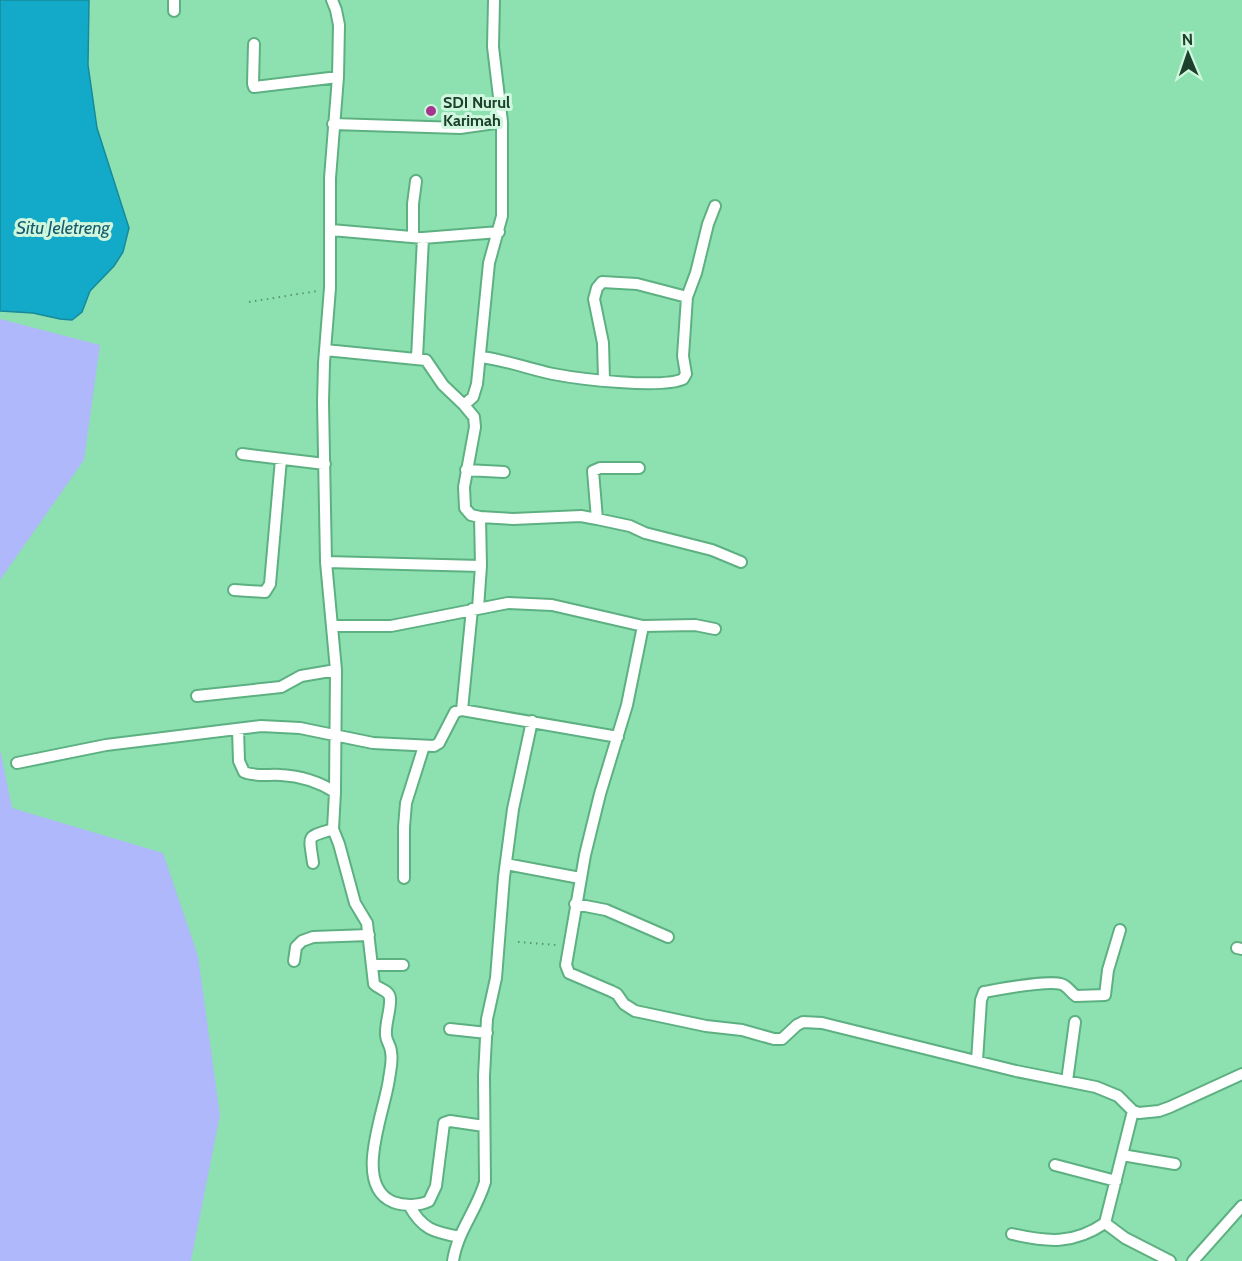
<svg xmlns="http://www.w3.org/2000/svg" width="1242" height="1261" viewBox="0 0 1242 1261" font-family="Cabin,sans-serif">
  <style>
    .green { fill: #aeb8fa }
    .water { fill: #13aac9; stroke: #168a9a; stroke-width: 1.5 }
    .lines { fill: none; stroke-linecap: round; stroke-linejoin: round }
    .minor-casing { stroke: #5db081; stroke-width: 14 }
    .path { stroke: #579471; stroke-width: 2; stroke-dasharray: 1.5 4.5; stroke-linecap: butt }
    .minor { stroke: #fff; stroke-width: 10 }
    .poi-dot { fill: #a7348f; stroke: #cff7de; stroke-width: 2 }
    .labels { text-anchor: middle; stroke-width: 6; stroke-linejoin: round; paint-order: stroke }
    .poi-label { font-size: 16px; font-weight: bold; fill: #1d402c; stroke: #cff7de; text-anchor: start }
    .water-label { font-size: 18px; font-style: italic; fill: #165d6e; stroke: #cff7de }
  </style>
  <rect width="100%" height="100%" fill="#8de1b0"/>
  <path class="green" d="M0,319L100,345L84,460L0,580Z
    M0,749L12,808L163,853L198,956L220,1115L191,1261H0Z"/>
  <path class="water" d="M0,0H89L88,65L97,128L129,228L123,252L114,266L90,291L82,312L72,320L60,319L33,313L0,311Z"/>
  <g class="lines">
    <g class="minor-casing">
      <path id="minor" d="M174,11V0
        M254,44L253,84L254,87L338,77
        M333,124L460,128L502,122
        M331,230L423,238L499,232
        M413,236V204L416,181
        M325,350L426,360L443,385L464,405L474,417L475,427L464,487L465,508L471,515L480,517L481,566L478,608
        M481,357C506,360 529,369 553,374C579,379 661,389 683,379L686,374L683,356L687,297L696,273L708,224L715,206
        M417,358L423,238
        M604,380L603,343L594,299L597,288L602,282L637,284L687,297
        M464,405L473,397L477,384L489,263L502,216V122L493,47L494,0
        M242,454L325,464
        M466,470L504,472
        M480,517L513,519L581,516L597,519L630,526L645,533L712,550L741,562
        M597,519L593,471L600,468H639
        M326,562L481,566
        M234,590L265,592L270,584L281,459
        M332,626H391L508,603L552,605L643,626L695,625L715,629
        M643,626L627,705L600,794L585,855L566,965L569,973L611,991L617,994L624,1004L635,1011L706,1026L742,1030L774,1039H782L797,1025L803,1022L822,1023L1016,1071L1096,1087L1118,1096L1133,1111L1139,1113L1159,1111L1170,1107L1242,1074
        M197,696L281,687L301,676L336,670
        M462,710L472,609
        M238,729L239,761L244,772C255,777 269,774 281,775C300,776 319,782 335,792
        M17,763L106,745L261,726L300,728L373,743L434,746L439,743L455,712L462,710L618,737
        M333,829L339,844L355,903L367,923L374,984C380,990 389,990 390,998C391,1010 385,1023 386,1035C386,1041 391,1046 391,1052C393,1061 390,1071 389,1079C385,1111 352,1185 393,1202C404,1206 419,1206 429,1201L436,1186L444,1123L450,1121L484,1126
        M313,863C309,833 306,838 333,829L335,792L336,670L326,562L323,402L324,363L330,288V178L338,77L339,25L336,10L332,0
        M506,864L580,878
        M404,878V827L406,803L424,746
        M575,904L606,910L668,937
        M1237,948L1242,949
        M294,961L296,947L302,941L313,937L369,935
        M372,965H403
        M450,1029L487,1033
        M977,1061L981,1000L984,992C1001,989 1046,980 1061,984C1068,986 1070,992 1076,996L1105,995L1108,970L1120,930
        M1067,1081L1075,1022
        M1122,1155L1175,1164
        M1055,1165L1116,1181
        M409,1205C422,1229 433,1232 460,1237
        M1105,1223L1133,1111
        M1105,1223L1125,1238L1170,1261
        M1012,1234C1047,1242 1073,1245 1105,1223
        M453,1261C457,1232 477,1210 485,1182L484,1076L487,1019L496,978L504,877L513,809L532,721
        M1193,1261L1242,1206"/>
    </g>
    <path class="path" d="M249,302L317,291
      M518,942L557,945"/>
    <use href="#minor" class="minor"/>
  </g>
  <circle class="poi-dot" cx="431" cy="111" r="6"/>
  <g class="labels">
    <g class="poi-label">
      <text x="443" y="108">SDI Nurul<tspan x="443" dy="18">Karimah</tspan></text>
    </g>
    <g class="water-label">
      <text x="63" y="234">Situ Jeletreng</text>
    </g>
  </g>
  <g transform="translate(1188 54) rotate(358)" stroke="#cff7de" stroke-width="4.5" paint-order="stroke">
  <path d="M0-4.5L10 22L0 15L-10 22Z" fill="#1d402c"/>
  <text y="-9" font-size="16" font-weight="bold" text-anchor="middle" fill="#1d402c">N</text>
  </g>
</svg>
